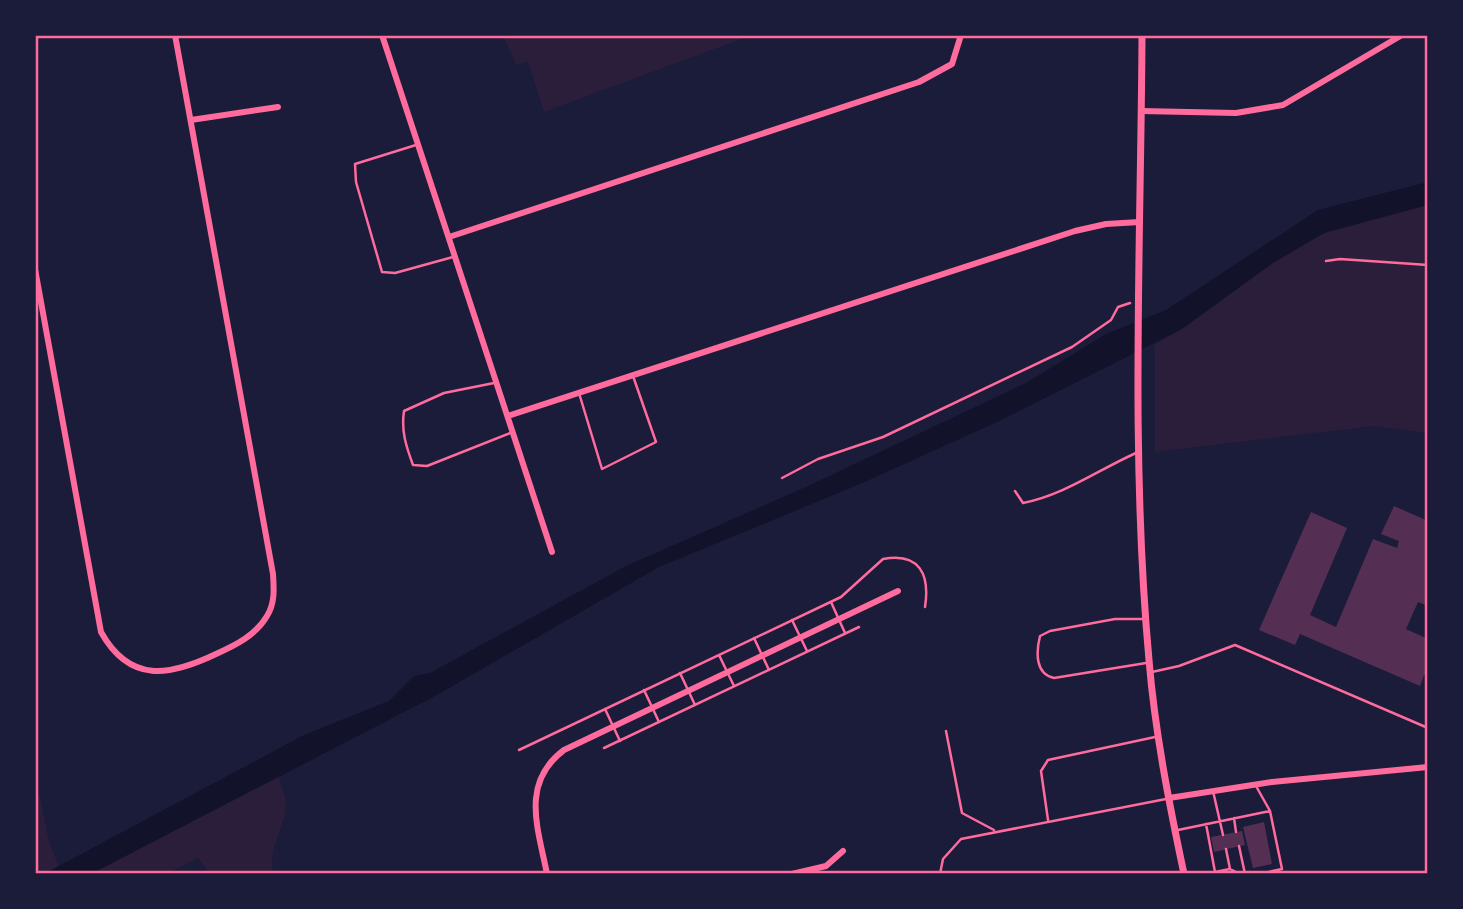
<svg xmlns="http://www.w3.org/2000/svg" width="1463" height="909" viewBox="0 0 1463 909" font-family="'DejaVu Sans',sans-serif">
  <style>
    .green { fill: #2a1e3b }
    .water { fill: #12122b }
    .building { fill: #542f53 }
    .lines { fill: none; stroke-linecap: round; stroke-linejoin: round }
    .path { stroke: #ff6b9d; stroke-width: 2.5 }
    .service { stroke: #ff6b9d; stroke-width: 2.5 }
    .minor { stroke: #ff6b9d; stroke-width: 6 }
    .tertiary { stroke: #ff6b9d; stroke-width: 7 }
    .neatline { fill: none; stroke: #ff6b9d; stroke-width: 2.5 }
  </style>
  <rect width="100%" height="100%" fill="#1b1b3a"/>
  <path class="green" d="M503,35H752L544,112L528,62L516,65Z
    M1428,205V433L1374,426L1155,452V344C1215,313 1262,259 1325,233C1357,219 1394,213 1428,205Z
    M278,776C280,784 286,795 286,803C286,827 268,845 273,874H210L198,858L166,874H91Z
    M40,796L49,842L59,866L44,874H35V797Z"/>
  <path class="water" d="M1428,182V205L1324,233L1273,263L1182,329L997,422L860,484L659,567L435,696L91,874H44L304,735L389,701L414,676L430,673L626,566L806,487L1026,383L1106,334L1166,310L1318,210Z"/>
  <path class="building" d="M1394,506L1428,521V606L1418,602L1406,629L1428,639V676L1424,675L1420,686L1300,634L1295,645L1259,630L1311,512L1347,528L1310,615L1336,627L1373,539L1397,548L1399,541L1381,534Z
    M1264,822L1272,864L1253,868L1243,827Z
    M1242,831L1245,845L1214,852L1211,837Z"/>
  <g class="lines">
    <path class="path" d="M782,478L818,459L883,437L1072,347L1111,320L1118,307L1130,303"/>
    <path class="service" d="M416,145L355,164L356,182L382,272L395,273L453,257
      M1326,261L1340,259L1428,265
      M494,383L444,393L404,411C401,431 406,446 413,465L427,466L513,432
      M579,393L602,469L656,442L633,376
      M1015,491L1023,503C1064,495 1098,470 1136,453
      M831,602L845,633
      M1145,619H1115L1050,631L1040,636C1036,652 1035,674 1054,678L1146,663
      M792,620L807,651
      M754,638L769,670
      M719,655L734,686
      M1152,672L1179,666L1235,645L1428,728
      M680,673L695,705
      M644,690L659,722
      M605,709L620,741
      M946,731L962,813L994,830
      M604,748L859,627
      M519,750L841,597L883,559C920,552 930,575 925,607
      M1256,786L1270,811L1282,869L1259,874
      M1213,791L1223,835
      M1234,818L1236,832
      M1048,820L1041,771L1048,760L1155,737
      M1206,824L1215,872
      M1178,830L1270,811
      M1239,846L1245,874
      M1226,849L1230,869
      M940,874L943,859L961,839L1166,799
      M1205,874L1230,869L1240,874"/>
    <path class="minor" d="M382,35L552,552
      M1141,111L1236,113L1283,105L1402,35
      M191,120L278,107
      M449,237L919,82L952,64L961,35
      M35,269L101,632C130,684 170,676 216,654C236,645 256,635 267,616C275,603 274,589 273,574L175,35
      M508,416L1075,231L1106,224L1140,222
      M1169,798L1272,782L1428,767
      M547,874C538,828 520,783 564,750L898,591
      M792,874L826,866L843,851"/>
    <path class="tertiary" d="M1142,35C1141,243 1130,452 1149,660C1155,732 1169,803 1184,874"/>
  </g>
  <rect width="1463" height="909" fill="none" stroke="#1b1b3a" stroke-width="74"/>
  <rect x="37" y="37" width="1389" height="835" class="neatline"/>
</svg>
